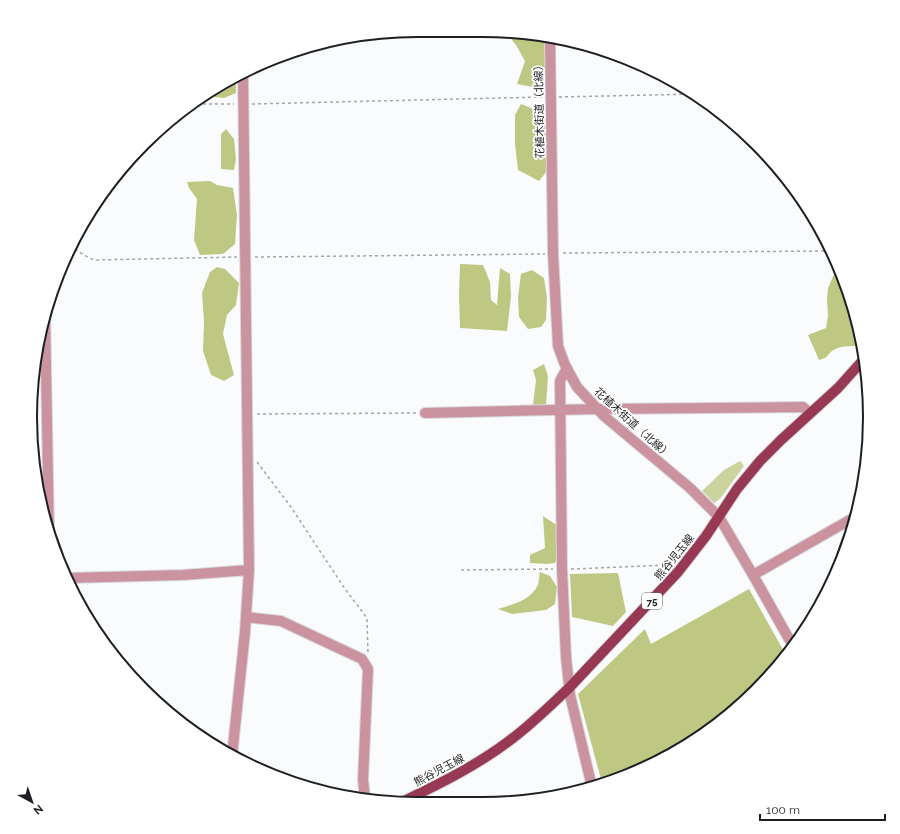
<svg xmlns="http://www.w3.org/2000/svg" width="900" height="834" viewBox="0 0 900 834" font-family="Raleway,'Noto Sans JP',sans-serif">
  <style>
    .green { fill: #cbd39e }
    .forest { fill: #bfc883 }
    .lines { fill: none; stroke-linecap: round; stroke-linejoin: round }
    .minor-casing { stroke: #d7d8da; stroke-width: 12 }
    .major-casing { stroke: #d7d8da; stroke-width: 12 }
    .path { stroke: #a4a5a8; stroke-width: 1.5; stroke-dasharray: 3 3; stroke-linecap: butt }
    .minor { stroke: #ca939f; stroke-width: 10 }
    .major { stroke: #973855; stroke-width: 10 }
    .labels { text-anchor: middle; stroke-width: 3.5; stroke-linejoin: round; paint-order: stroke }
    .shield { fill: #fff; stroke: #616265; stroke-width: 1 }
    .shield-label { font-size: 10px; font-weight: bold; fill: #1d1f23 }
    .street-label { font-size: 11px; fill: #1d1f23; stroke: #fff }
    .rim { fill: none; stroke: #1d1f23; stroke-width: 2 }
  </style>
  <rect width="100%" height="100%" fill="#fafbfd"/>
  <path class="green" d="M740,461L744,466L720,499L714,503L702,491L724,470Z"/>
  <path class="forest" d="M508,35L545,37V71L538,88L517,84L525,61L516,45Z
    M236,76V93L224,98L204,96Z
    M521,104L544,113L547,138V171L539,181L518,170L515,144V115Z
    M226,129L234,139L236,159L234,170L221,169V134Z
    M210,181L217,185L233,188L237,215L235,244L223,254L200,255L194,240L197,199L189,188L187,182Z
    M835,259L841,269L863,342L862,346C853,346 840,345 832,351C825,357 829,357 819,360L808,335L826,328L828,316L827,299L828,288L834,274Z
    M460,264L483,265L490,282L491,300L497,305L500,268L510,274L511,297L507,331L460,328L459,295Z
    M217,267L225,269L239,283L236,305L227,315L223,334L234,375L224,381L211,375L203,351L204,322L202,293L210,272Z
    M532,270L544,278L547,298L546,320L541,327L528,329L519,317L518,297L521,274Z
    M544,364L548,376L546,406L533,405L536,380L533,370Z
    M543,516L558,526V556L555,563L547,564L530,563V555L545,548Z
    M540,572L550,576L557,587L555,604L546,610L512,614L498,609C513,604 530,601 538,585C539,581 539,576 540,572Z
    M618,573L626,612L613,626L572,617L570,574Z
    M749,589L786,655L756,691L698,739L631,775L602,783L578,694L645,629L651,644Z"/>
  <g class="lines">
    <g class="minor-casing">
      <path id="minor" d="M550,37L553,254L558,346L565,365L577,387L604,416L690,488L719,517L753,575L793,646
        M45,311L49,532
        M567,368L560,381L562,569L566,657L570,695L592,787
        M425,413L598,409L803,407L810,413
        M753,575L855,517
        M67,578L183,575L249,570
        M246,617L281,621L362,659L368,669L363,780L365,798L367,801
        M232,756L245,632L249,570L243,72"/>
    </g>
    <g class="major-casing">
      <path id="major" d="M402,802C439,784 476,766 509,741C531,725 550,706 569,688L678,572L706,536L737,489L760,461L781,440L838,388L864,359"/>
    </g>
    <path class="path" d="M559,97L696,94
      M191,104H234
      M252,104L542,97
      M69,248C78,249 84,257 95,260L237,257
      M563,253L831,251
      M255,257L545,254
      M257,414L417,413
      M257,462L291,507L345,589L367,618L368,653
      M571,569L668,565L670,566
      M461,570L553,569"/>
    <use href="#minor" class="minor"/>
    <use href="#major" class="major"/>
  </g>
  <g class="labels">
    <rect class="shield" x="642" y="593" width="20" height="16" rx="3"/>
    <g class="shield-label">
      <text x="652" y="605">75</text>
    </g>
    <g class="street-label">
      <text transform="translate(539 109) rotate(-91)" y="4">花植木街道（北線）</text>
      <text transform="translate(633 423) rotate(42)" y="4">花植木街道（北線）</text>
      <text transform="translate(674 557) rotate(-51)" y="4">熊谷児玉線</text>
      <text transform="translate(439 770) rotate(-28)" y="4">熊谷児玉線</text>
    </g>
  </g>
  <path d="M0 0H900V834H0ZM417 37H483A380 380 0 0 1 863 417V417A380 380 0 0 1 483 797H417A380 380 0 0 1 37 417V417A380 380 0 0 1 417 37Z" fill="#fff" fill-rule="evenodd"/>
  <path class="rim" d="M417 37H483A380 380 0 0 1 863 417V417A380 380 0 0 1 483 797H417A380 380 0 0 1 37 417V417A380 380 0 0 1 417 37Z"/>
  <g transform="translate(32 802) rotate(140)" stroke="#ffffff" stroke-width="3" paint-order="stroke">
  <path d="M0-3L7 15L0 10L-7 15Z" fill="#1d1f23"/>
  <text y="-6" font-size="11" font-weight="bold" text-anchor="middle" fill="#1d1f23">N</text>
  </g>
  <path d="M760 814v6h125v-6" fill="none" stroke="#1d1f23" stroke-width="2"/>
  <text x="766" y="814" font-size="12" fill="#1d1f23" stroke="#ffffff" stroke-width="3" paint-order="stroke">100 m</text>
</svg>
